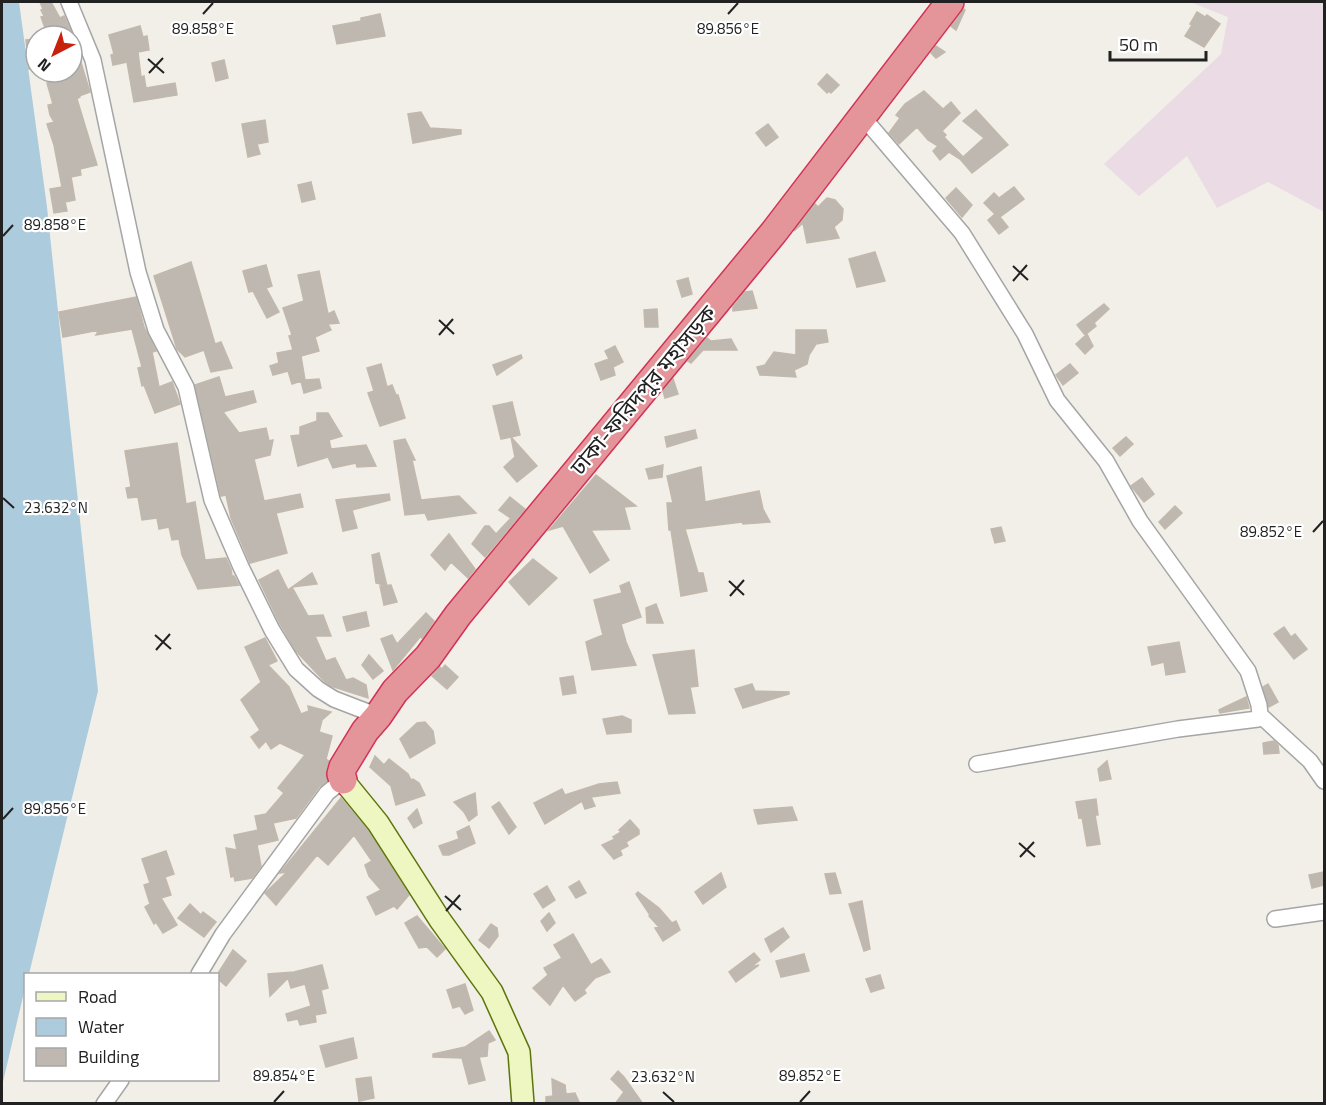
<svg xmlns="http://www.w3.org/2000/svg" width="1326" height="1105" viewBox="0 0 1326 1105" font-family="'Titillium Web','Noto Sans Bengali',sans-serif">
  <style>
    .industrial { fill: #eadbe5 }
    .water { fill: #accbdc }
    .building { fill: #beb8b1; stroke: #c2b8ab; stroke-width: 1.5 }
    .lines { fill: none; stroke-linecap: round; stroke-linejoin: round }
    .street-casing { stroke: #a5a5a5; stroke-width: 18 }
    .secondary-casing { stroke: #5d750b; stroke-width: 24 }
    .highway-casing { stroke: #d33256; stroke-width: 30 }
    .street { stroke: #fff; stroke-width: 15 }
    .secondary { stroke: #eef7c1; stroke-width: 21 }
    .highway { stroke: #e3959a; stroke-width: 27 }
    .ticks { fill: none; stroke: #212121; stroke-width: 2 }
    .labels { text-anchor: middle; stroke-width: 4.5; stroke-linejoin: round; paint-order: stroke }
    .street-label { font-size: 22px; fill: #212121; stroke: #fff }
    .ticks-label { font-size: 15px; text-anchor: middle; fill: #212121; stroke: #fff; stroke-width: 4.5; stroke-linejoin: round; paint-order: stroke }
  </style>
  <rect width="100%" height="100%" fill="#f1efe8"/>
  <path class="industrial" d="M1190,2H1324V212L1268,182L1217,208L1187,156L1139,196L1104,164L1221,54L1228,17Z"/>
  <path class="water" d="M2,2H19L47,207L98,691L29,974H26L25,988L2,1086Z"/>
  <path class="building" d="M40,2H51L60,18L64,16L73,36H48L41,17L44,16L41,10L43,9Z
    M964,9L965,10L956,30L951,26Z
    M1197,12L1205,17L1207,15L1220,24L1204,47L1185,36L1192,25L1190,24Z
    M380,14L385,36L337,44L333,26L361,21V18Z
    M140,26L143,37L147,36L149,50L138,52L141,77L144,76L146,88L175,83L177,95L134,102L127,62L113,65L111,55L114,54L109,35Z
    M36,39V69H29L26,40Z
    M72,43H75L90,92L79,96L80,97L77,99L97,165L80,169L81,175L71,177L75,200L65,202L67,211L54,213L50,189L62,187L54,145L47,124L54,122L50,115L48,105L53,104L47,83L53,81L49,72H72Z
    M936,46L945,52L936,58L931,53Z
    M224,60L228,78L216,81L212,63Z
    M827,74L839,85L831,93L829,91L827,93L818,84Z
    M924,91L943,109L951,102L960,113L942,131L946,135L944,137L963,157L984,138L963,121L976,110L1008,145L972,173L960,159L949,152L940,160L933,151L938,146L928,140L917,127L899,144L889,133L900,118L896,115L905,104Z
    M421,112L430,128L461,130V134L413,143L408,114Z
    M265,120L268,142L257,144L260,154L248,157L242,124Z
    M768,124L778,137L766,146L756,133Z
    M311,182L315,199L302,202L298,185Z
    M1014,187L1024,199L1000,217L1008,227L999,234L988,220L995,214L984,203L994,193L999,198Z
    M956,188L972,205L962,217L946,198Z
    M827,198L835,200L843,209L842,220L834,227L839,238L807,243L803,223L794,231L815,204L818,207Z
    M875,252L885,281L857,287L849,259Z
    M191,262L215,344L221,342L232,368L211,372L204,350L185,357L177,349L154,276Z
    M266,265L272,286L266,288L279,312L267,318L253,291L249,292L243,271Z
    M319,271L328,314L334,311L339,323L328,324L331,330L315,337L319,351L301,356L305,380L319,379L321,388L304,393L301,381L292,384L288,371L273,375L270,366L279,363L277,353L293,350L289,336L292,335L283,308L304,301L298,275Z
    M688,278L692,294L682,297L677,281Z
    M752,291L757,308L733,311V307L745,292Z
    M136,297L144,327L156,351L152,352L159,387L172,382L180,404L155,413L144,385L142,386L138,368L142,367L132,329L96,335L99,330L63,337L59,312Z
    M1104,304L1109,309L1094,323L1096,326L1085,335L1077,325Z
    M657,309L658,327H645L644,310Z
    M796,330H826L828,342L816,344L809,355L807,364L794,370L796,377L760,375L757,367L765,365L774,352L796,355Z
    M1087,334L1093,346L1085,354L1076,344Z
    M707,338L711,341L731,339L737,350H703L691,363L688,361Z
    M615,346L623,362L613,367L615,375L601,380L595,364L609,359L605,351Z
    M521,355L522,358L497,375L493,365Z
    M381,364L387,387L392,385L396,395H398L405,418L380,426L368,393L374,391L367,368Z
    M1070,364L1078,373L1063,385L1056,375Z
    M219,377L225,397L253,391L256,402L223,412L239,433L266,428L269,441L273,440L270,455L254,459L264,501L300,494L303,507L276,513L287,553L250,563L231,518L226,495L221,496L195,385Z
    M673,379L678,394L665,398L663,391Z
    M512,402L520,435L511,437L537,466L517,482L504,467L515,457L511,437L501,439L493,406Z
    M317,413H328L342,436L329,440L331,449L366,445L376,466L357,467L356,463L333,468L328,457L298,466L291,436L300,435V427L317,421Z
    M695,430L697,438L667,447L665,437Z
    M1126,437L1133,444L1120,456L1113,448Z
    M405,439L415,460H412L421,500L459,496L476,513L428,520L425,513L405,515L394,441Z
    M177,443L186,504L195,502L205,560L226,558L231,569L232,576H234L239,585L198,589L182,555L179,539L172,540L169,527L159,529L157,518L142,520L138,497L128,498L126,488L131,487L125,451Z
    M663,465L662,477L649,479L646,469Z
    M701,467L705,502L759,491L763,509L770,522L743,524L742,522L685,529L698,573H703L707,591L681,596L671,530H669L667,503H673L667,476Z
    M596,475L636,506L624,507L630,529L591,530L609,560L590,573L563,526L549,530Z
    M1142,478L1154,494L1144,502L1131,486Z
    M389,494L390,500L352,510L357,528L343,531L336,500Z
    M510,497L525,509L515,521L499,510Z
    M1175,506L1182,513L1165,529L1159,522Z
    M511,518L515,521L485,557L472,544L485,526H489L496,534Z
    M1001,527L1005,541L995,543L991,529Z
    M449,534L475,569L468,578L451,562L445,570L431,555Z
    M379,553L387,586L376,583L372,555Z
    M533,559L557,578L529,605L509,582Z
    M278,570L288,590L292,587L308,616L323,615L331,636H315L326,661L335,658L346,680L353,678L366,685L368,698L331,686L324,681L296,651L280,624L259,580Z
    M312,573L317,584L292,587Z
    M629,582L641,617L621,624L626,642L636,665L592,670L586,642L603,635L594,600L622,593L620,586Z
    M391,585L397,602L384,605L380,586Z
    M656,604L663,623H647L646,608Z
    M366,612L369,626L347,631L343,617Z
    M426,613L434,621L422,638L420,637L393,670L381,639L392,635L397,644Z
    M1284,627L1291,637L1295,634L1307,649L1294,659L1274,634Z
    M265,638L277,661L268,665L289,687L301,714L309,711L308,706L331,712L322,720L319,732L332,736L326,759L329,761L326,770L327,781L319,787L296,818L273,823L278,840L257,845L261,866L252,878L235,881L234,876L231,877L226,848L237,850L234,835L258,830L255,816L266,814L284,793L278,788L305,755L280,743L271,749L266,741L259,748L251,737L260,730L241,700L261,682L245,647Z
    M1179,642L1185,672L1166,675L1164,662L1152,665L1148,647Z
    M694,650L698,686L690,687L695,713L669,714L653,655Z
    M369,655L383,671L373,679L362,665Z
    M445,665L458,677L447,689L432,676L440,667L442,669Z
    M573,676L576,693L563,695L560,678Z
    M752,684L755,691L789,692V694L743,708L735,689Z
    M1268,684L1278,702L1269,707L1263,687Z
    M1246,697L1249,708L1220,713L1219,710Z
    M622,716L631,720V732L607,734L603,719Z
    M425,722L433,731L435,743L410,758L400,739L417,723Z
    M1274,741L1278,745L1279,753L1264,754L1263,743Z
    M375,756L384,765L389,759L408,774L411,780L413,779L419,783L425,795L396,805L391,786L370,767Z
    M1107,761L1111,779L1100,781L1098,769Z
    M617,782L620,793L591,797L595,806L585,809L582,801L545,824L534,803L562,789L565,795L599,784Z
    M475,793L477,815L469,821L464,812L454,802Z
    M341,798L368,830L409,895L397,909L394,906L376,915L367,897L381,890L369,876L365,865L372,861L354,835L328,865L317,855L276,905L265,893L287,872L280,873Z
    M1096,799L1098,815H1095L1100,844L1087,846L1082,817L1079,818L1076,802Z
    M499,802L516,827L509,834L492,807Z
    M792,807L797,820L758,824L754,810Z
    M417,809L422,823L414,828L408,818Z
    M630,820L639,830V834L626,842L628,846L620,850L622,855L614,859L602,845L615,839L613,837L621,832L619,830Z
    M469,826L475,843L449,855H443L439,846L459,839L457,832Z
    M166,851L174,874L165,877L171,895L161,898L177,925L163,933L156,922L154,924L145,907L150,904L144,885L150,883L142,859Z
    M1324,872V885L1312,888L1309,875Z
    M721,873L726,887L703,904L695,892Z
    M835,873L841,893L830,894L825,874Z
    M579,881L586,893L576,898L569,887Z
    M547,886L555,900L543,908L534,894Z
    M638,892L659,908L672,923L676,921L680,930L663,941L655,928L659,927L649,916L650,915L636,894Z
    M862,901L870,949L864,951L849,904Z
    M190,904L201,915L203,912L216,922L204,937L178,918Z
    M549,913L555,923L547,931L541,921Z
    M417,916L445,949L437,957L427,947L419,948L405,923Z
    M491,924L497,928L498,936L489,948L479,940Z
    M783,928L789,937L771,952L765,939Z
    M573,934L591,965L601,959L610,972L595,978L584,990L586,993L575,1001L563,985L550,1005L533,988L548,975L544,968L562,958L554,945Z
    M233,950L246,961L226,986L218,979L217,975Z
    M754,953L760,960L751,967L759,965L736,982L729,972Z
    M804,954L809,971L781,977L776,961Z
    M322,965L328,988L321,990L326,1013L315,1015L316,1022L300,1025L298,1019L288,1021L286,1014L311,1006L305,984L291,988L288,978L270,996L268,974L294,972Z
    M880,975L884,988L871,992L866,979Z
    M465,984L473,1010L465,1014L460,1006L453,1008L447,990Z
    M489,1031L495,1040L488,1043L487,1056L479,1057L485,1080L469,1084L462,1058L433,1057V1054L465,1047Z
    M353,1038L357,1058L326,1067L320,1046Z
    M618,1071L624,1077L643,1104H615L624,1092L611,1079Z
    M371,1077L374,1098L359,1101L356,1079Z
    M552,1079L565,1085L566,1094L575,1093L580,1104H546V1097L553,1096Z"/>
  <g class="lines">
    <g class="street-casing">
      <path id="street" d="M69,2L93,60L138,272L156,330L186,387L212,500L241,567L272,630L296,669L318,689L334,699L378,716
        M862,116L962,233L1025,334L1057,400L1106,461L1140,521L1248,671L1259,705L1260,715L1258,719L1178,729L977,764
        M1260,715L1310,761L1324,781
        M1275,919L1324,912
        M199,974L223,934L327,793L343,780
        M104,1104L121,1080"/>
    </g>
    <g class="secondary-casing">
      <path id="secondary" d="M343,780L378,823L440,920L492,992L519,1052L523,1104"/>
    </g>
    <g class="highway-casing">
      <path id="highway" d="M343,780L341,774L343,767L365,731L378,716L395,691L428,657L458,615L774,232L950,2"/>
    </g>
    <use href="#street" class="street"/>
    <use href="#secondary" class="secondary"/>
    <use href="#highway" class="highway"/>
  </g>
  <path class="ticks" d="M203,14L213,3M728,14L738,3M148,59L164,73M149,73L163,58M3,236L13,225M1013,266L1028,280M1013,281L1027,265M439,320L454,334M439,335L453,319M3,498L14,508M1313,532L1323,521M729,581L744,595M730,596L744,580M155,635L171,649M156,650L170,634M3,819L13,808M1019,843L1035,857M1020,857L1034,842M445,896L461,910M446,911L460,895M663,1092L674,1102M274,1102L284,1091M800,1102L810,1091"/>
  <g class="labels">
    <g class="street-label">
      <text transform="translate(643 390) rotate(-50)" y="8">ঢাকা-ফরিদপুর মহাসড়ক</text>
    </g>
  </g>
  <g class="ticks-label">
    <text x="728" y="34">89.856°E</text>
    <text x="203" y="34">89.858°E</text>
    <text x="55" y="230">89.858°E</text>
    <text x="56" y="513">23.632°N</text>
    <text x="1271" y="537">89.852°E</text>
    <text x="55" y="814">89.856°E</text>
    <text x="284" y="1081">89.854°E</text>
    <text x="810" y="1081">89.852°E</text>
    <text x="663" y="1082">23.632°N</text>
  </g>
  <rect width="1326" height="1105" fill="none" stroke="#212121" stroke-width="6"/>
  <rect x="24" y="973" width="195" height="108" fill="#ffffff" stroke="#a6a6a6" stroke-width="1.5"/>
  <rect x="36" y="992" width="30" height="9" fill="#eef7c1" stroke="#a6a6a6" stroke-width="1.5"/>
  <text x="78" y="1003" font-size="18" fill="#212121">Road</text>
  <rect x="36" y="1018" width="30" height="18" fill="#accbdc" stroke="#a6a6a6" stroke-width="1.5"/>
  <text x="78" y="1033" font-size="18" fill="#212121">Water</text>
  <rect x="36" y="1048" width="30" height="18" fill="#beb8b1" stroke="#a6a6a6" stroke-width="1.5"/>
  <text x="78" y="1063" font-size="18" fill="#212121">Building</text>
  <g transform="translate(54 54) rotate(222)"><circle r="28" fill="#ffffff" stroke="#a6a6a6" stroke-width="1.5"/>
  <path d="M0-4.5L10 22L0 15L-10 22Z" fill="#c8210b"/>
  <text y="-9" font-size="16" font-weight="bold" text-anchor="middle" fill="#212121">N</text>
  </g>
  <path d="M1110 51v9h96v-9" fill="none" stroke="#212121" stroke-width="3"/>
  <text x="1119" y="51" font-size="18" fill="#212121" stroke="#ffffff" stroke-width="4.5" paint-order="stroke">50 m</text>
</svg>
